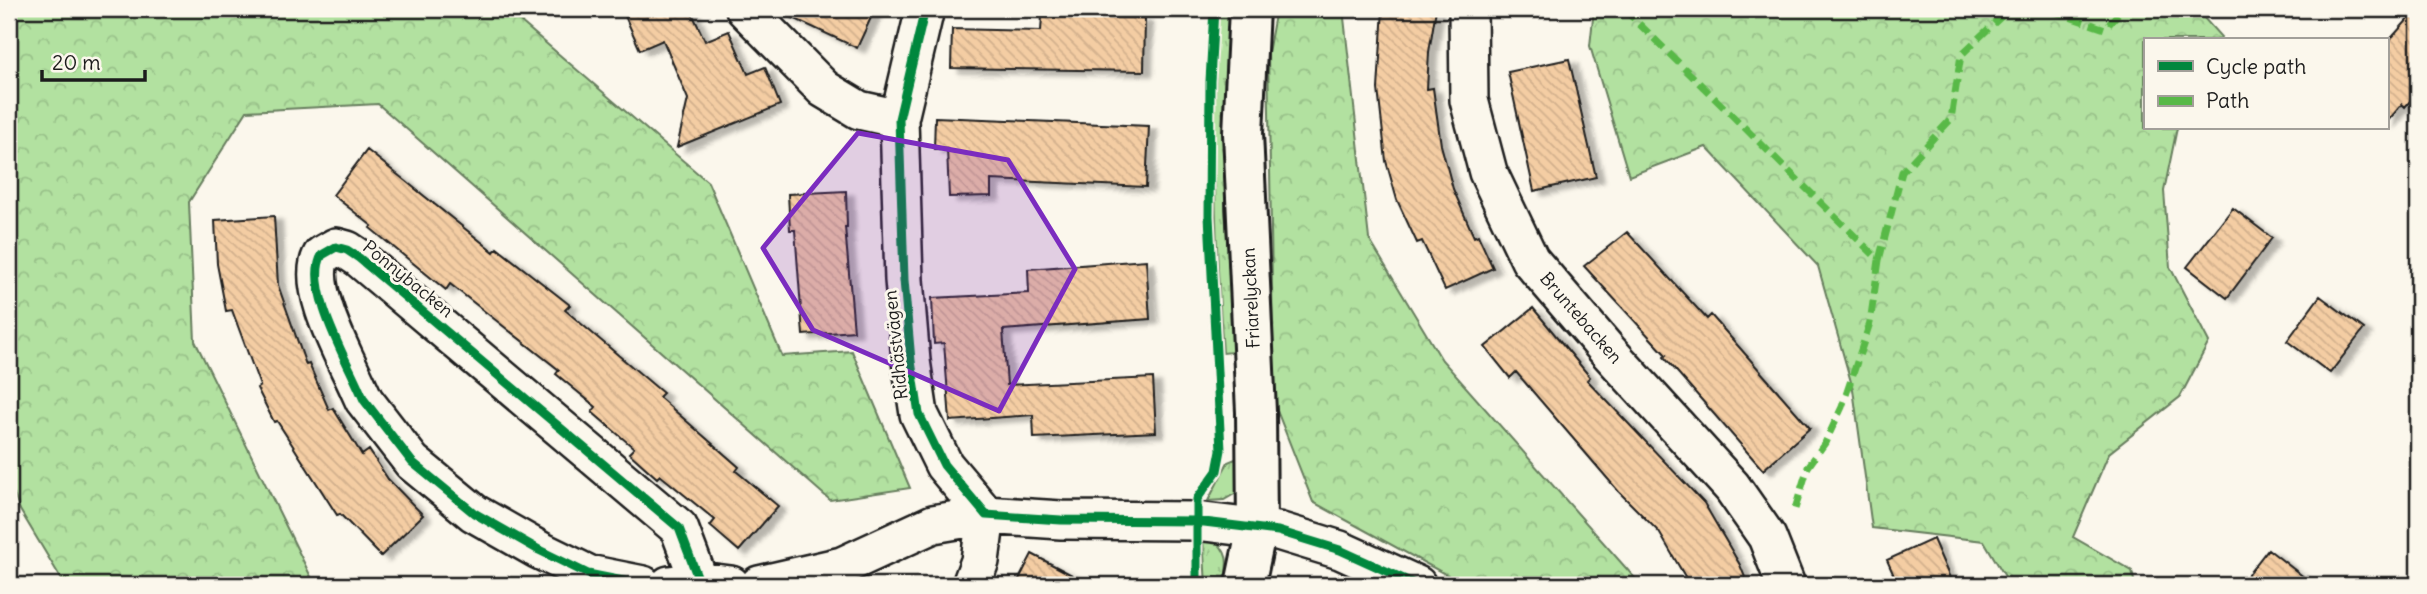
<svg xmlns="http://www.w3.org/2000/svg" width="2427" height="594" viewBox="0 0 2427 594" font-family="Delius,sans-serif">
  <style>
    .grass { fill: url(#grass-tufts); stroke: #677e5e; stroke-width: 2 }
    .forest { fill: url(#forest-crowns); stroke: #677e5e; stroke-width: 2 }
    .building { fill: url(#building-back-hatch); stroke: #1c1c1c; stroke-width: 2; filter: url(#shadow) }
    .lines { fill: none; stroke-linecap: round; stroke-linejoin: round }
    .street-casing { stroke: #1c1c1c; stroke-width: 42 }
    .secondary-casing { stroke: #1c1c1c; stroke-width: 44 }
    .street { stroke: #fbf7ec; stroke-width: 37 }
    .secondary { stroke: #fbf7ec; stroke-width: 38 }
    .quiet { stroke: #58b947; stroke-width: 7; stroke-dasharray: 14 7; stroke-linecap: butt }
    .cycleway-casing { stroke: #fbf7ec; stroke-width: 13 }
    .cycleway { stroke: #00873e; stroke-width: 9 }
    .marked { fill: #7b2cbf; fill-opacity: 0.2; stroke: #7b2cbf; stroke-width: 5; stroke-linejoin: round }
    .labels { text-anchor: middle; stroke-width: 6; stroke-linejoin: round; paint-order: stroke }
    .street-label { font-size: 18px; fill: #1c1c1c; stroke: #fbf7ec }
  </style>
  <defs>
    <pattern id="grass-tufts" width="24" height="20" patternUnits="userSpaceOnUse" patternTransform="scale(1.75)"><rect width="24" height="20" fill="#b2e1a0"/><path d="M3 7l-1-3M5 7V3M7 7l1-3M15 17l-1-3M17 17v-4M19 17l1-3" fill="none" stroke="#98c089"/></pattern>
    <pattern id="forest-crowns" width="20" height="18" patternUnits="userSpaceOnUse" patternTransform="scale(1.75)"><rect width="20" height="18" fill="#b2e1a0"/><path d="M2 6a3 3 0 1 1 6 0M12 15a3 3 0 1 1 6 0" fill="none" stroke="#98c089"/></pattern>
    <pattern id="building-back-hatch" width="6" height="6" patternUnits="userSpaceOnUse" patternTransform="scale(1.75)"><rect width="6" height="6" fill="#f4cda3"/><path d="M-1 5l2 2M0 0l6 6M5-1l2 2" fill="none" stroke="#d1af8c"/></pattern>
    <filter id="shadow"><feDropShadow dx="8" dy="4.5" stdDeviation="2" flood-color="#0004"/></filter>
  </defs>
  <rect width="100%" height="100%" fill="#fbf7ec"/>
  <filter id="ink" filterUnits="userSpaceOnUse"><feTurbulence type="fractalNoise" baseFrequency=".0143" numOctaves="2"/><feDisplacementMap in="SourceGraphic" scale="14" xChannelSelector="R" yChannelSelector="G"/><feConvolveMatrix kernelMatrix="1 2 1 2 8 2 1 2 1" color-interpolation-filters="sRGB"/></filter>
  <g filter="url(#ink)">
    <path class="grass" d="M1219,9H1231L1225,209L1232,315L1243,351L1223,353C1215,237 1211,124 1219,9Z
      M1240,457L1238,492L1224,500L1208,501L1228,462Z
      M1211,537C1231,553 1228,563 1224,585H1206L1203,538Z"/>
    <path class="forest" d="M9,9H506L708,182L782,356L852,351L910,488L830,500L378,104L247,111L189,202L195,341L313,581L319,585H65L20,510L9,480Z
      M1276,9H1343L1369,239L1442,360L1641,585H1465L1313,502L1274,403L1268,53Z
      M1594,9H2196L2221,37L2219,40H2145V128H2177L2164,191L2170,267L2209,342L2180,397L2109,453L2073,537L2132,571L2135,585H2010L1984,541L1872,528L1853,389L1818,266L1706,147L1629,176L1590,46Z"/>
    <path class="building" d="M641,9H690L705,41L729,31L748,74L765,67L780,105L677,147L688,99L663,40L640,50L625,16Z
      M774,9H875L857,48Z
      M1383,9H1436L1429,52L1427,89L1433,88L1441,145L1453,189L1474,237L1478,235L1493,268L1445,290L1422,241L1417,243L1397,200L1386,161L1378,89Z
      M2417,9L2418,92L2405,107L2402,104L2387,122V43Z
      M1042,16L1145,18L1144,71L951,68L952,29L1041,31Z
      M1569,59L1596,177L1534,191L1508,72Z
      M935,117L1149,126L1146,187L991,180V196L949,197L947,149H934Z
      M367,150L494,252L497,248L570,305L565,310L663,393L659,397L739,467L736,471L778,506L739,551L710,526L715,520L660,475L657,478L629,453L634,448L592,412L596,407L556,374L559,370L450,284L446,290L370,228L372,226L333,195Z
      M846,191L847,227H845L854,331L803,335L795,230H790L788,194Z
      M2233,208L2272,238L2227,298L2187,267Z
      M274,216L278,285L306,365L309,364L329,410L333,408L362,455L369,450L388,479L423,515L381,556L340,514L337,515L277,421L274,422L257,388L260,386L232,310L226,311L217,264L215,220Z
      M1627,232L1707,319L1711,315L1810,428L1763,470L1664,357L1666,355L1584,266Z
      M1146,260L1150,319L1003,330L1007,385L1153,378L1156,432L1034,438L1033,415L950,421L944,343L934,344L932,298L1029,293L1028,269Z
      M2320,296L2364,329L2330,373L2287,341Z
      M1533,308L1590,377L1587,380L1704,503L1740,565L1748,585H1690L1659,532L1619,492L1516,372L1510,378L1485,347Z
      M1933,539L1953,585H1898L1887,560Z
      M2268,549L2314,585H2240Z
      M1032,554L1091,585H1016Z"/>
    <g class="lines">
      <g class="street-casing">
        <path id="street" d="M745,9L824,89L859,110L899,119
          M925,9L899,119L904,280L911,361L919,414L944,465L986,515L1061,520L1196,521L1278,531L1340,550L1417,585
          M1468,9L1469,100L1488,172L1530,260L1608,351L1732,487L1767,537L1786,585
          M643,585L588,574L539,550L474,513L412,462L364,400L359,389C346,359 304,286 322,255L336,247L347,250L359,258L679,528L699,581
          M669,585L699,581L731,585
          M759,585L842,566L933,524L986,515L980,561L971,585"/>
      </g>
      <g class="secondary-casing">
        <path id="secondary" d="M1245,585L1257,528L1256,412L1243,133L1249,9"/>
      </g>
      <use href="#street" class="street"/>
      <use href="#secondary" class="secondary"/>
      <path class="quiet" d="M1624,9L1879,260L1870,323L1842,407L1825,443L1808,467L1795,509
        M1879,260L1902,172L1951,119L1961,55L2008,10H2049L2105,29L2122,9"/>
      <g class="cycleway-casing">
        <path id="cycleway" d="M925,9L899,119L904,280L911,361L919,414L944,465L986,515L1061,520L1196,521L1278,531L1340,550L1417,585
          M643,585L588,574L539,550L474,513L412,462L364,400L359,389C346,359 304,286 322,255L336,247L347,250L359,258L679,528L699,581
          M1197,585V499L1217,471L1221,450L1209,216L1210,81L1214,9"/>
      </g>
      <use href="#cycleway" class="cycleway"/>
    </g>
  </g>
  <path class="marked" d="M858,133L1008,160L1075,269L999,411L813,330L763,248Z"/>
  <g class="labels">
    <g class="street-label">
      <text transform="translate(408 279) rotate(39)" y="6">Ponnybacken</text>
      <text transform="translate(1251 298) rotate(-93)" y="6">Friarelyckan</text>
      <text transform="translate(1581 318) rotate(49)" y="6">Bruntebacken</text>
      <text transform="translate(896 345) rotate(-96)" y="6">Ridhästvägen</text>
    </g>
  </g>
  <rect width="2427" height="594" fill="none" stroke="#fbf7ec" stroke-width="35"/>
  <rect x="18" y="18" width="2392" height="559" fill="none" stroke="#1c1c1c" stroke-width="2.5" filter="url(#ink)"/>
  <rect x="2144" y="38" width="245" height="91" fill="#fbf7ec" stroke="#a29f99" stroke-width="2"/>
  <rect x="2158" y="61" width="35" height="10" fill="#00873e" stroke="#a29f99" stroke-width="2"/>
  <text x="2206" y="74" font-size="21" fill="#1c1c1c">Cycle path</text>
  <rect x="2158" y="96" width="35" height="10" fill="#58b947" stroke="#a29f99" stroke-width="2"/>
  <text x="2206" y="108" font-size="21" fill="#1c1c1c">Path</text>
  <path d="M42 70v10h103v-10" fill="none" stroke="#1c1c1c" stroke-width="3.5"/>
  <text x="52" y="70" font-size="21" fill="#1c1c1c" stroke="#fbf7ec" stroke-width="5" paint-order="stroke">20 m</text>
</svg>
